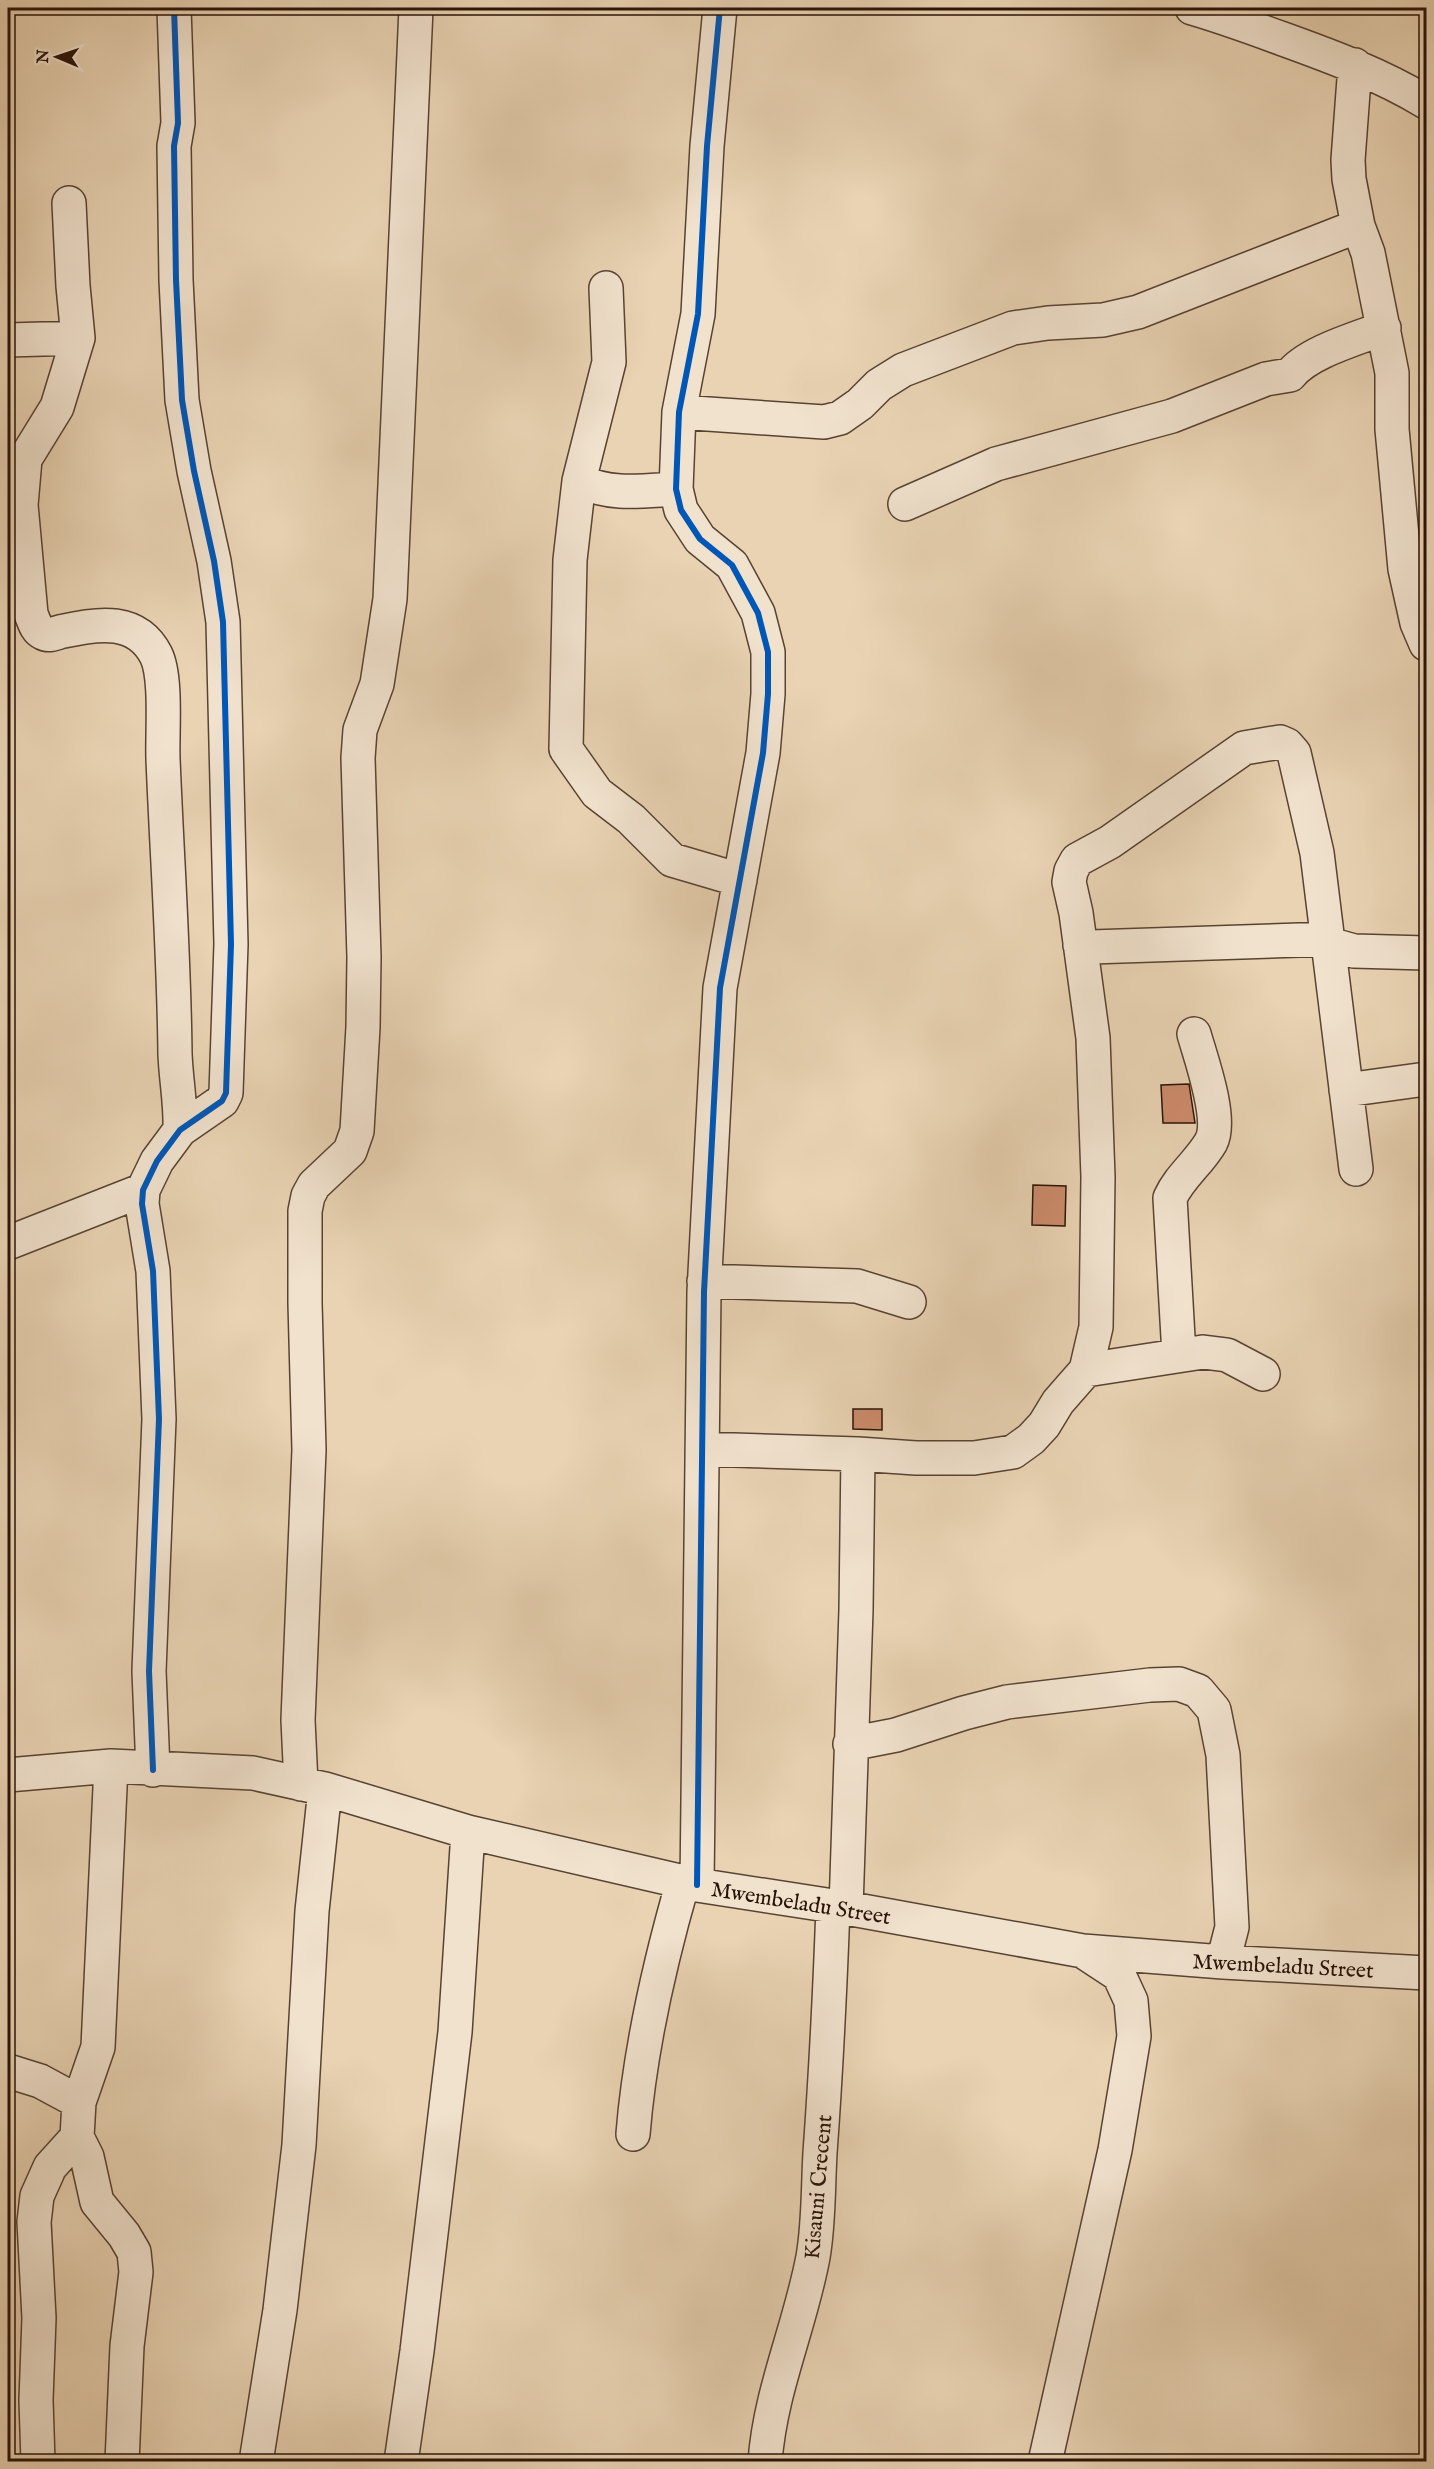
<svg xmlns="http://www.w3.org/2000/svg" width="1434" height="2469" viewBox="0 0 1434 2469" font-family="'IM FELL English',serif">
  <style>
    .building { fill: #cc8b6c; stroke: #281308; stroke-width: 1.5 }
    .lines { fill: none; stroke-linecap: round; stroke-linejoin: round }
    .minor-casing { stroke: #584333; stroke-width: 36 }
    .minor { stroke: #f1e2ce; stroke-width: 33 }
    .cycleway-casing { stroke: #f1e2ce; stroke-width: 10 }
    .cycleway { stroke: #0057b8; stroke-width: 6 }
    .labels { text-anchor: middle; stroke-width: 4.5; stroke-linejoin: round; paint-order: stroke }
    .street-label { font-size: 22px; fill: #281308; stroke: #f1e2ce }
  </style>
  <rect width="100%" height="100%" fill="#e9d3b3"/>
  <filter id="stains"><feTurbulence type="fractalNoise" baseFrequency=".00333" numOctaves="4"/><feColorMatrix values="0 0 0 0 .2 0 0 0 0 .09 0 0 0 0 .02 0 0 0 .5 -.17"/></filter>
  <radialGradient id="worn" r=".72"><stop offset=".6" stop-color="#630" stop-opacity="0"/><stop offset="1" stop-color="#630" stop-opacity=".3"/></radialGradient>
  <path class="building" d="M1189,1084L1195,1123H1163L1161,1085Z
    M1033,1185L1066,1186L1065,1226L1032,1225Z
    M853,1409H882V1430L853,1429Z"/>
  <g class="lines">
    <g class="minor-casing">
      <path id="minor" d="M1192,8C1223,17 1253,28 1283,39C1333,57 1381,75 1426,102
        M1355,65L1348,160L1349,179L1358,226L1368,253L1392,373V429L1405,569L1417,623L1426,644
        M69,203L73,286L78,338
        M606,288L609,362L579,481L570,560L566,749L597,793L631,819L672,860L740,880
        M8,340L78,338L57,407L25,459L21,505L31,614C34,621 36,630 43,633C50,637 57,632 64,631C99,623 137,618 156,655C167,677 162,733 163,759C167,857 174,955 175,1054C176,1080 181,1104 180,1130
        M679,412L824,422L840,418L860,404L879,385L903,370L1013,328L1048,323L1103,320L1138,312L1358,226
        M579,481C613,496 640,491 676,489
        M905,504L996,464L1172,416L1266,379L1290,375C1308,352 1356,339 1384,328
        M1329,944L1354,951L1426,953
        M1080,945L1091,947L1329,939
        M1346,1090L1426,1079
        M8,1243L143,1190
        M704,1281L857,1286L909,1302
        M1179,1355L1170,1198C1180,1176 1199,1163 1211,1142C1223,1119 1201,1059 1194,1034
        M1086,1370L1203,1352L1227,1355L1263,1374
        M703,1449L858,1454L916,1458H974L1013,1452L1031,1439L1044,1425L1058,1402L1086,1370L1096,1327L1098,1177L1093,1038L1076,913L1069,882L1071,871L1077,860L1110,842L1244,748L1280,742L1287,745L1294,753L1317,853L1356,1169
        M850,1744L896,1735L964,1713L1007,1702L1150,1685L1179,1684L1198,1691L1214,1710L1223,1755L1232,1927L1223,1962
        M111,1766L98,2047L79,2102L77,2137L87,2157L97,2202L124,2235L134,2252L136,2272L127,2346L122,2462
        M153,1770L149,1671L159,1419L153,1271L142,1204L143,1190L157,1161L180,1130L222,1101L226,1093L231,944L223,622L214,561L194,471L182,400L176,280L174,146L178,123L174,8
        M8,1775L111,1766L253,1773L325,1789L468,1832L697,1885L846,1908L1083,1951L1223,1962L1426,1973
        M301,1784L298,1720L309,1450L305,1303V1211L308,1196L314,1185L350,1151L357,1131L363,1027L364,957L358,758L360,730L377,684L390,599L416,8
        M697,1885L704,1292L720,988L763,753L768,694V652L758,613L732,565L700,539L681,510L676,489L679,412L698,314L707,146L720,8
        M846,1908L856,1610L858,1454
        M8,2071L40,2081L79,2102
        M633,2134C640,2048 659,1965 683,1882
        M38,2462L36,2400L39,2318L34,2222L37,2196L50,2167L77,2137
        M256,2462L280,2310L299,2145L312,1911L325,1789
        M401,2462L417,2351L455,2032L468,1832
        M765,2462C770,2391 800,2327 813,2257C819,2223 818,2187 820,2153C826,2071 830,1989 833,1907
        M1045,2462L1115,2150L1134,2036L1131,2001L1119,1975L1084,1952"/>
    </g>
    <use href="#minor" class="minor"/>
    <g class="cycleway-casing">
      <path id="cycleway" d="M153,1770L149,1671L159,1419L153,1271L142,1204L143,1190L157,1161L180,1130L222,1101L226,1093L231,944L223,622L214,561L194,471L182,400L176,280L174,146L178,123L174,8
        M697,1885L704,1292L720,988L763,753L768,694V652L758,613L732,565L700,539L681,510L676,489L679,412L698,314L707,146L720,8"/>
    </g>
    <use href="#cycleway" class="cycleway"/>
  </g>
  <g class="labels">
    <g class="street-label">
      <text transform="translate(801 1902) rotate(9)" y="8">Mwembeladu Street</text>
      <text transform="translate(1283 1965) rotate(3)" y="8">Mwembeladu Street</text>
      <text transform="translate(817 2187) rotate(-85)" y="8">Kisauni Crecent</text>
    </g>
  </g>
  <rect width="1434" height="2469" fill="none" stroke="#e9d3b3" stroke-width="30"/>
  <rect x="9" y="9" width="1416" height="2451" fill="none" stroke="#281308" stroke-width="3"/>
  <rect x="15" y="15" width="1404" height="2439" fill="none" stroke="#281308" stroke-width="1.5"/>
  <g transform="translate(57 57) rotate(272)" stroke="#f1e2ce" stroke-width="4.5" paint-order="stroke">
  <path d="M0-4.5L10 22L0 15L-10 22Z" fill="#281308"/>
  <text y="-9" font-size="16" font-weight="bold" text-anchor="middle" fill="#281308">N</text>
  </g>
  <rect width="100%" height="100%" filter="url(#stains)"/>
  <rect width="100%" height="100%" fill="url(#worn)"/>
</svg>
